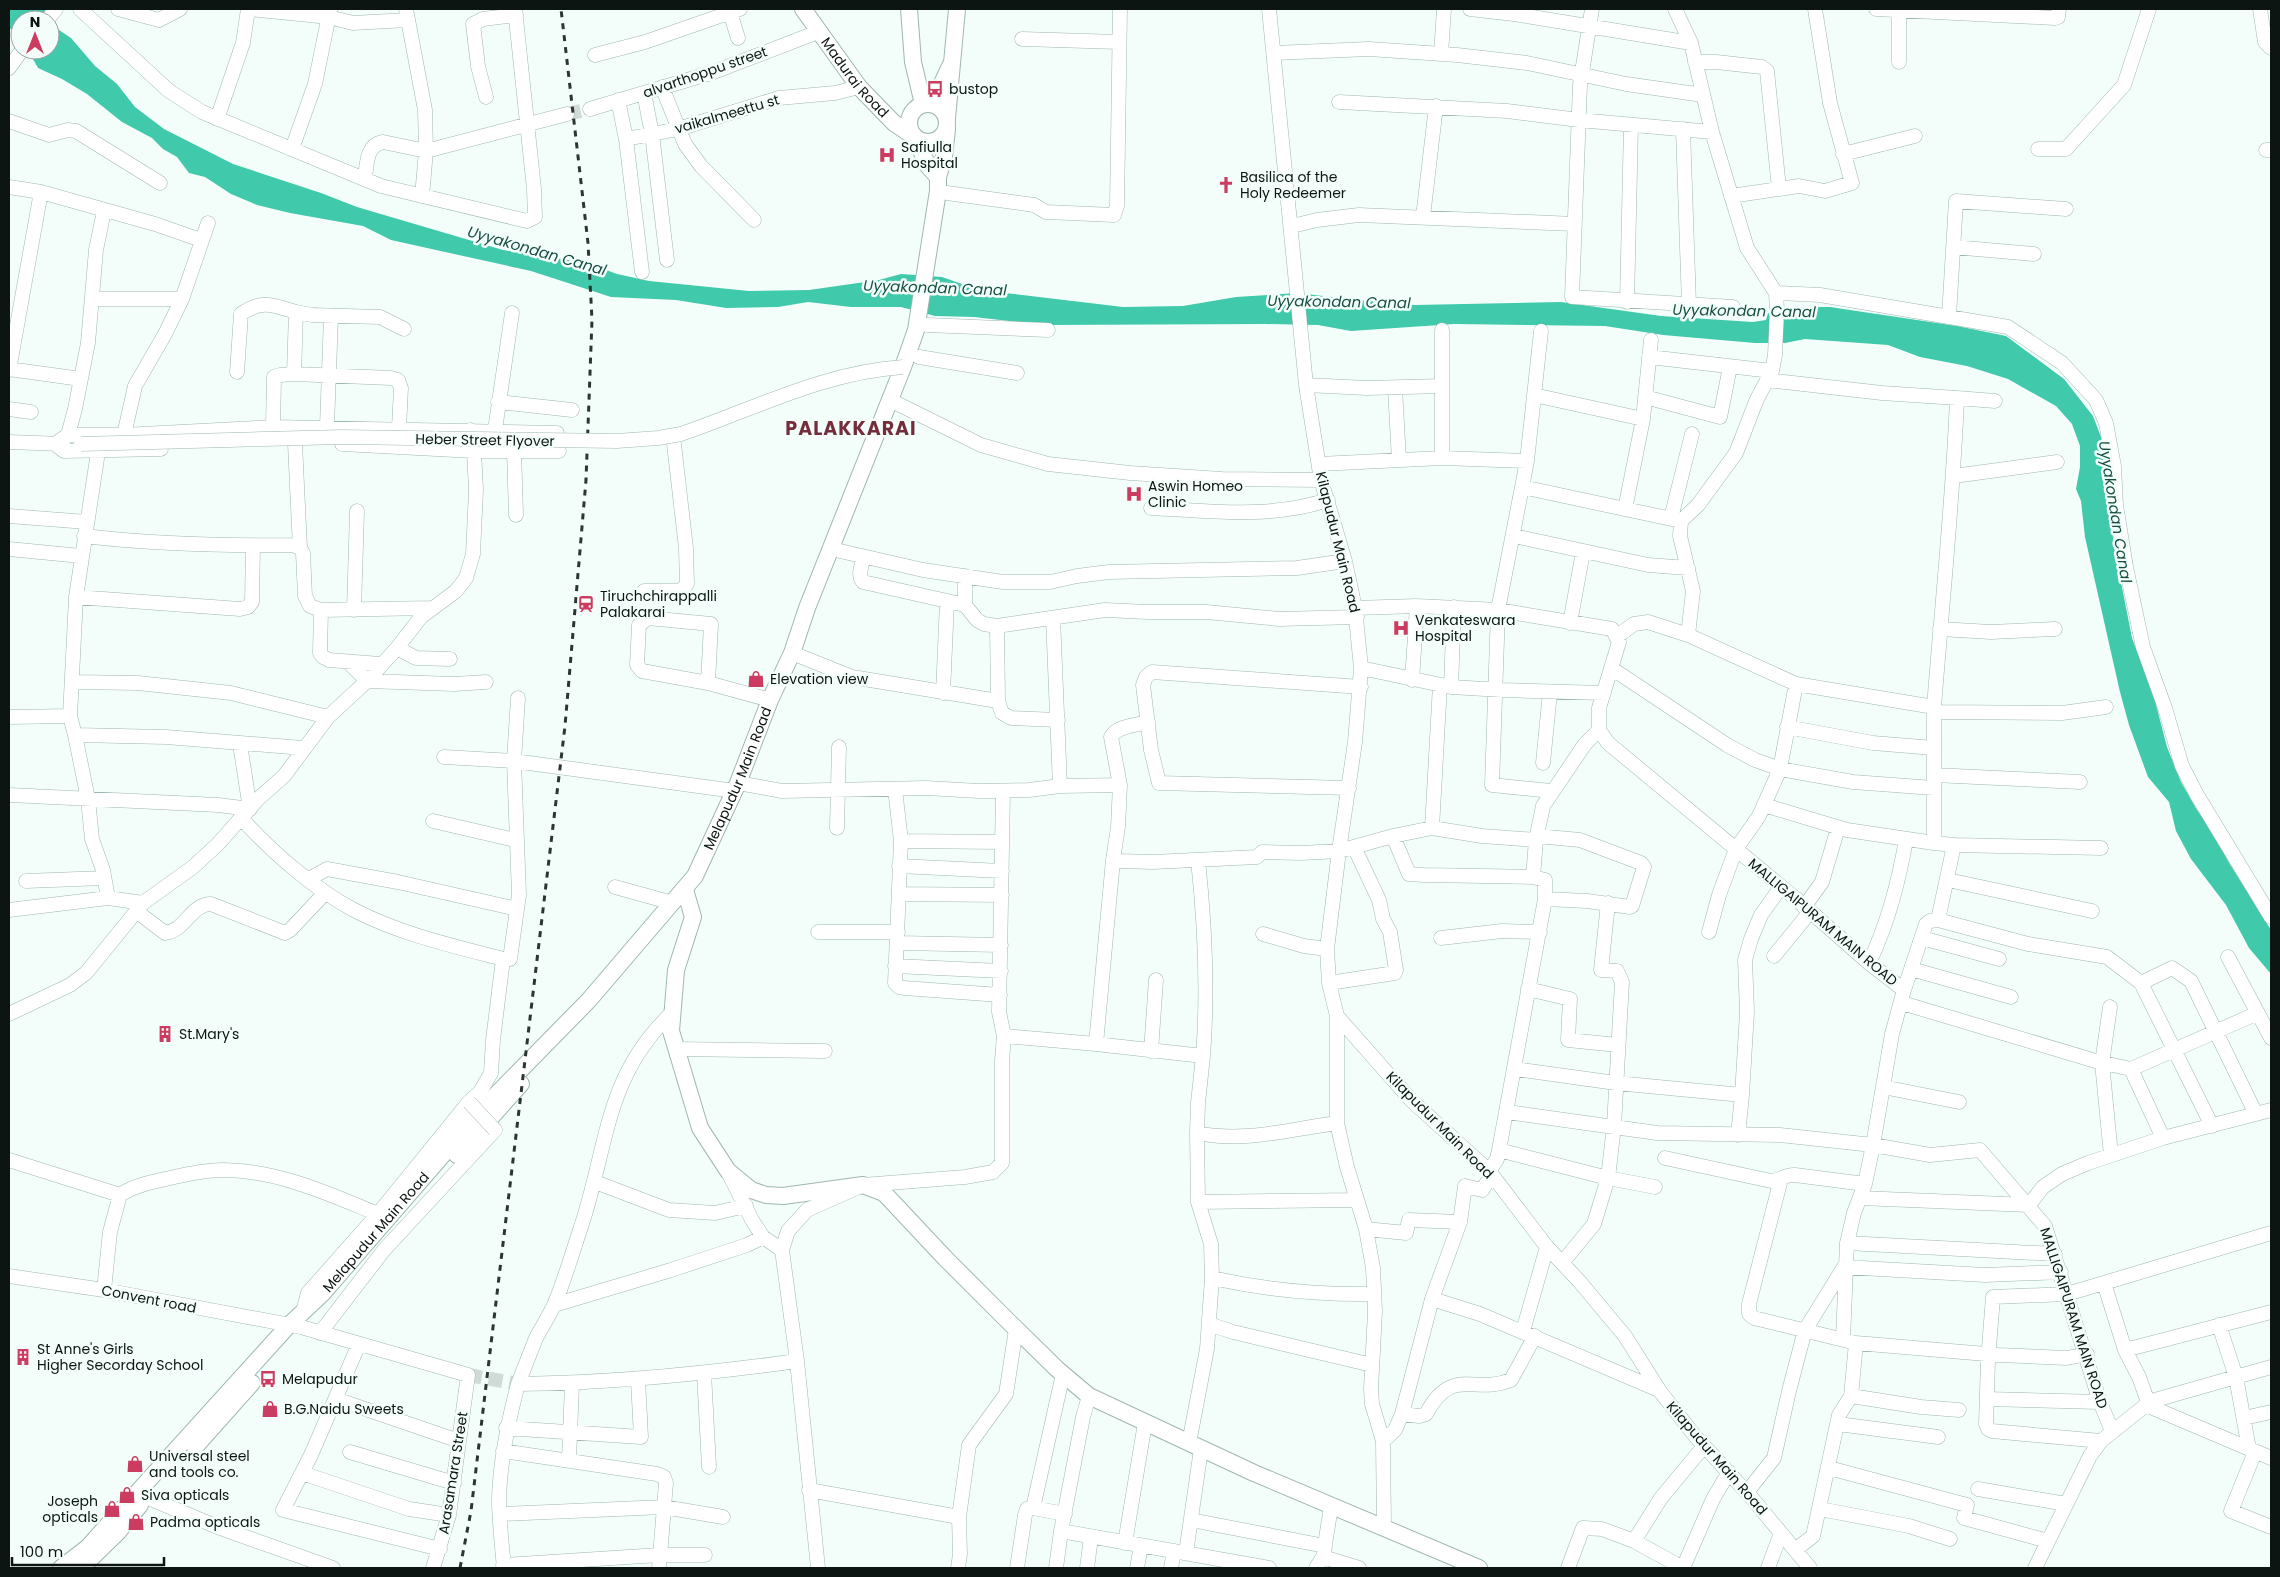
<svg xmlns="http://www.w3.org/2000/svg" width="2280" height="1577" viewBox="0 0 2280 1577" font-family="Poppins,sans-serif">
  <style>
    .water { fill: #40c9aa }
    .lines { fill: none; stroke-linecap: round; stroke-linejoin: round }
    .minor-tunnel { stroke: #d0dbd7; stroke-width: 14; stroke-dasharray: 14 7; stroke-linecap: butt }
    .minor-casing { stroke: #9eb7af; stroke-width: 15 }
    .major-casing { stroke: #9eb7af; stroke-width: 18 }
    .minor { stroke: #fff; stroke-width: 14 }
    .major { stroke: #fff; stroke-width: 16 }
    .rail { stroke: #2c3532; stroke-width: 3; stroke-dasharray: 6 6; stroke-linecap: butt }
    .minor-bridge-casing { stroke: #9eb7af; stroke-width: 15; stroke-linecap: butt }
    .minor-bridge { stroke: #fff; stroke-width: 14 }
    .labels { text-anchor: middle; stroke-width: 5; stroke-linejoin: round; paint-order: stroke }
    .street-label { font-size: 14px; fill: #0c1512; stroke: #f3fefa }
    .poi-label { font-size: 14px; fill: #0c1512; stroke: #f3fefa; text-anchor: start }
    .water-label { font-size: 15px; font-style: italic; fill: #174f42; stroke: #f3fefa }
    .district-label { font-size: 19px; font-weight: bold; letter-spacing: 1px; fill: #732d3b; stroke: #f3fefa }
  </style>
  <rect width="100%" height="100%" fill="#f3fefa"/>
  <path class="water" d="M9,9H45L46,20H20V35L9,28Z
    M50,24L71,38L95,66L117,84L135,107L164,129L233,164L321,193L357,207L503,250L587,263L617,274L649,281L749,291L809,290L879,280L901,274L942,277L979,290L1123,307L1183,306L1236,297L1298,293L1357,300L1415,305L1561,302L1661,316L1753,322L1766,320L1768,313L1790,315L1811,307H1830L1957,326L2006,336L2064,379L2093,416L2101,437L2114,547L2132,638L2154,697L2167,747L2181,782L2197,810L2214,833L2228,861L2271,930V974L2249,948L2226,905L2191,859L2176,831L2169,802L2148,777L2129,725L2120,692L2085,537L2081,501L2076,489L2080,467V446L2072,424L2056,406L2008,379L1967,366L1920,357L1888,345L1805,339L1785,343H1755L1663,335L1605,326L1454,324L1351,331L1318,325L1265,324L1043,325L974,317L935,316L901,307H851L808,302L778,307L726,308L676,300L611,297L531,271L391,240L363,226L290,213L257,205L231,194L205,177L189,173L177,157L163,149L152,138L122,122L87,94L62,79L38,68L33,59V50H50Z"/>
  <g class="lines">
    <path class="minor-tunnel" d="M567,114L590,109
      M468,1375L518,1384"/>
    <g class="minor-casing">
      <path id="minor" d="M80,9L169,91L202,112L381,186L527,221L535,217L534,189L515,9
        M118,9L159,20L180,9
        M250,9L329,17L353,23L407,20
        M406,9L425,110L426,151L567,114
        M729,9L738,38
        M1269,9L1306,385L1321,480L1345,561L1355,608L1361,668L1355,742L1339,851L1327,949L1329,983L1337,1016L1411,1100L1489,1171L1547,1247L1579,1281L1625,1336L1659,1390L1695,1436L1751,1497L1810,1568
        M1470,9L1514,14L1691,43
        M1592,9L1580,85L1572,297L1733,307
        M1675,9L1691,43L1712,132L1747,248L1776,293L1777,310L1775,355L1772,371L1757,399L1736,453L1698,505L1681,521L1680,536L1693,591L1688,635L1796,684L1934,707V843L1954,845L1938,920L1930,921L1926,924L1904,990
        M1876,9L2055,18L2058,17L2059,9
        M1899,9V62
        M2260,9L2265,42L2271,48
        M47,20L56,9
        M1022,39L1119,42
        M1274,53L1369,49L1457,55L1527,63L1626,84L1703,95
        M1441,54L1444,9
        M595,55L645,42L740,9
        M1695,62H1716L1762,67L1767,71L1779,188
        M9,68L22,50
        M662,87L685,144L701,166L754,220
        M644,93L652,134L667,260
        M486,97L478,66L473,24L483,19L516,15
        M618,100L626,139L642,272
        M1339,102L1507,111L1579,120L1712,132
        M590,109L711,73L818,32
        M217,119L243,43L248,9
        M9,121L49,135L68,130L76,131L160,183
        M1683,129L1689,305
        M626,139L678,129L779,98L835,93L859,87
        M292,149L315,84L330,10
        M2038,149H2066L2124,85L2149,9
        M2266,150H2271
        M1843,154L1915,136
        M365,178C367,164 366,145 383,142L426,151L422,196
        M9,187L41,192L155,224L201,240
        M947,193L1034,205L1046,212L1114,215L1117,206L1120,9
        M1731,196L1799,186L1825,191L1852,183L1830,103L1815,9
        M1423,217L1436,106
        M1292,226L1317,220L1359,215L1575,224
        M1953,247L2034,254
        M1776,293L1820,295L2008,327L2062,363L2096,400L2106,423L2114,466L2116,505L2126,567L2143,647L2165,708L2182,766L2197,795L2271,917
        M93,299H182
        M1627,302L1631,125
        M1949,316L1956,201L2066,209
        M927,325L1048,330
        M919,357L1017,373
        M1649,357L1772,371
        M9,369L81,379
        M9,370L41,192
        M237,372L241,314C263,299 272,305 296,312
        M294,374L296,312L312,315L380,317L404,329
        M1767,380L1882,393L1957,398
        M1306,385L1367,388L1442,386
        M1395,388L1399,460
        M1534,395L1643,419
        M1645,397L1720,417L1730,367
        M498,402L572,410
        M896,403L981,445L1048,464L1130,473L1222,479L1321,480
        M9,409L31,412
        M327,426L331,316
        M273,427L274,377L280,375L294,374L391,378L398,380L401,388L399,428
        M495,430L512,313
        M68,435L75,409L88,343L96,250L104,211
        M124,435L135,386L165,334L182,299L208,223
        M9,442L63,444
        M55,444L64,451L161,449
        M55,444L68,435H124L273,427L557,433
        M295,444L300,548
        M342,444L474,451H559
        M514,450L516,515
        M98,452L76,597L70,716L75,735L88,799L92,839L103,870L108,898
        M1442,458V330
        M1527,461L1541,331
        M1319,464L1442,458L1527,461L1522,487L1681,521
        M1954,476L2057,462
        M1522,487L1498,610L1492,785L1551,791
        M1151,508C1210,511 1270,519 1328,500
        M1625,509L1643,419L1651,340
        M9,516L87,522
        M1671,518L1692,434
        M84,536C153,544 223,546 293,545L300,548L303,553L305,596L310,606L321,610L432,608
        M1514,536L1648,565L1688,568
        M9,549L81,556
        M840,551L923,570L1003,582H1050L1077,576L1109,572L1297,568L1345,561
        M864,557C862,565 857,575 863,582L965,605L977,620L984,624L997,626
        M644,591H680L687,584L686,548L674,444
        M76,597L240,609L248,607L252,602L253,545
        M965,605V576
        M1355,608L1417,606L1498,610L1612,629L1619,642L1599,708V730L1608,743L1795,898L1869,963L1904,990L1892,1034L1873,1145L1930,1155L1980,1150L2045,1226L2100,1402L2112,1431
        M321,610L320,653L323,657L329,660L380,664
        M354,610L357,511
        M1053,618L1060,786
        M1570,623L1583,552
        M1940,629L1991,632L2055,629
        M1616,637L1634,624L1648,622L1688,635
        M397,648L416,658L450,659
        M792,653L852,677L998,701L1002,713L1011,718L1058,720
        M348,662L367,681L454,684L486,682
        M1361,668L1451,687L1502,690L1604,693
        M1611,668L1727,745L1755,760L1780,769L1853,782L1934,788
        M1412,680L1417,606
        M72,682L138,683L231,693L328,717
        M708,683L711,624L648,618L639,625L637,665L642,671L708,683L770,700
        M1451,687L1454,607
        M943,693L947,602
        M998,701L997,626L1105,610L1148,612H1206L1279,619L1357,617
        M1934,707C1942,604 1953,501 1957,398L1995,401
        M1934,712L2062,713L2106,707
        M9,717L70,716
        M1787,727L1873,743L1934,748
        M75,735L166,737L303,748
        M444,757L514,761L735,791
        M1543,763L1550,692
        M1934,775L2080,782
        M738,783L782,791L926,788L979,791L1029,790L1060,786L1120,785L1118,827L1113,860L1117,861L1153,862L1257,857L1262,852L1301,853L1339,851L1393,836L1432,828L1482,836L1536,840L1543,806L1585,744L1599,730
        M1120,785L1111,737C1116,726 1136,725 1148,722
        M1349,788L1159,783L1151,750L1143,685L1146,677L1152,672L1361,687
        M895,789L901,841L895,983L899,987L904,988L1000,995
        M9,795L218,805L250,809L240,744
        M1764,805L1847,830L1934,843
        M242,819C272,852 314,889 354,910C400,934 453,946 503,959L493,1040L491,1073L480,1092L469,1102L378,1214
        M433,821L515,840
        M837,828L839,747
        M1432,828L1440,685
        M1393,836L1409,874L1424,875L1533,877L1536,840
        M1537,836L1580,840L1641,863L1644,867L1632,906L1630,907L1587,901L1545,899
        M901,841L1001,842
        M1954,845L2101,848
        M899,866L1002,871
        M309,879L327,869L398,882L517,909
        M1948,880L2092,911
        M26,881L104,878
        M615,887L673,903
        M899,894L1002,895
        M1804,907L1822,882L1838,828
        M9,910L108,898L143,903
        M136,911L165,933C185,931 191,904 211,904L285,933L290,930L325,893
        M1938,920L2028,944L2107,957L2141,983L2172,968L2191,981L2256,1114
        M818,932H898
        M1709,932L1719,895L1736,849L1759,816L1780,769L1796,684
        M1263,934L1304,946L1327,949
        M1441,938L1502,931L1540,932
        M1922,938L1999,959
        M898,943L1001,945
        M1774,956L1810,912
        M2228,957L2271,1038
        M503,959H510L519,895L514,761L518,698
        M1869,963C1888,923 1898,884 1906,840
        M895,966L1001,971
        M1911,969L2011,997
        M1329,983L1395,973L1396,970L1390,932L1383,919L1379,900L1354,847
        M2141,983L2212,1126
        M1528,989L1570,999L1568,1040L1618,1045
        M1902,1003L2099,1062L2131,1069L2258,1013
        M2110,1007L2102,1063L2111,1155
        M672,1013C603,1077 608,1150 579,1233C571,1257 564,1282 554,1305C549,1316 542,1327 536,1338C530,1353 524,1369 518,1384C612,1383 704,1374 797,1361
        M9,1014L70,985L86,973L143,903L193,867L218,844L258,799L284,776L328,717L367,681L397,648L421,617L456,591L466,578L473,554L476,490L474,451L470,430
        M1337,1016V1123L1347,1167L1366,1229L1373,1268L1375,1311L1371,1389L1372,1404L1383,1441L1384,1527
        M1004,1036L1096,1044L1203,1056C1208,991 1205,925 1198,860
        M1096,1044L1113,860
        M676,1049L825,1051
        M1151,1051L1156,980
        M1203,1056L1198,1103L1197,1133C1245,1143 1290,1129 1337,1123
        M1515,1069L1616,1083L1742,1095L1738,1135
        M2131,1069L2163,1138
        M1883,1087L1959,1102
        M1742,1095L1747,1012L1745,960L1751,939L1761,915L1781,887
        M1507,1112L1657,1133L1780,1135L1873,1145L1865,1184L1854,1213L1847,1243L1843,1339
        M1197,1133L1198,1202L1211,1244L1212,1278
        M1499,1150L1608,1178L1655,1187
        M1665,1158L1771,1181C1780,1181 1785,1174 1795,1175L1865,1184
        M9,1160L120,1195
        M1489,1171L1497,1159L1499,1150L1545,899V880L1533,877
        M729,1174L752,1220L763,1237L782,1250L797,1361L818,1568
        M1781,1179L1749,1304V1314L1754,1318L1856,1343L1998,1355L2067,1358L2087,1354
        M595,1182L669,1210L715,1213L746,1206
        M1860,1198L2029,1205L2043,1187L2062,1174L2088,1163L2163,1138L2271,1110
        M1198,1202L1357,1200
        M1366,1229L1406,1233L1409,1220L1460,1222
        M1847,1243L2055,1254
        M782,1250L788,1231L807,1210L863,1185L965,1177L993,1172L1002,1163V1060L1004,1036L999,1012L1003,791
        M1562,1263L1594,1224L1608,1178L1614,1126L1622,982L1617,971L1601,970L1608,903
        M9,1276L104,1290L301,1327L468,1375L449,1515L433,1568
        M2104,1283L2125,1350L2271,1312
        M104,1290L110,1232L120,1195C135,1185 152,1182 170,1178C187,1174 206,1170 223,1170C277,1170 329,1194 378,1214L308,1293L303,1312
        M1432,1299L1460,1222L1465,1186L1482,1190L1492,1175
        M554,1305L671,1270L747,1245L763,1237
        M1209,1324L1233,1332L1372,1365
        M2219,1325L2236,1377L2249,1449
        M1523,1331L1547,1247
        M320,1333L384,1250L495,1130
        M359,1344L311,1455L283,1510L440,1549
        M2125,1350L2139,1377L2148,1402
        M704,1373L709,1467
        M1089,1396L1083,1417L1061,1531L1269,1568
        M1851,1396L1921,1407L1959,1410
        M336,1399L459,1441
        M1987,1399L2100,1402
        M2146,1405L2148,1402L2271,1367
        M1402,1414L1419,1416L1426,1414C1452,1365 1474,1395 1511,1380L1535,1336
        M2244,1418L2271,1412
        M1838,1424L1938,1437
        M506,1428L641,1437L638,1380
        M1383,1441L1395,1430L1402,1414L1432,1299L1480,1314L1659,1390
        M2101,1441L1992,1431L1988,1429L1986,1424L1988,1360L1993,1297L2067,1294L2271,1233
        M1189,1443L1207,1349L1212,1278C1266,1290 1319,1295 1374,1294
        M503,1451L657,1474L664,1477L666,1483L659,1568
        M350,1452L454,1483
        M2255,1452L2231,1511L2271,1527
        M569,1460L572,1384
        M1829,1468L1967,1505L1964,1518L2048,1541
        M302,1473L409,1509L449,1515
        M1978,1489L2066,1504
        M809,1490L959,1517
        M1747,1492L1774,1458L1789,1391L1805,1330L1844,1267L1985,1275L2061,1272
        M146,1497L220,1528L333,1568
        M1331,1507L1323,1557L1359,1568
        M1033,1508L1063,1374
        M1820,1509L1909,1526L1950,1539
        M500,1514L664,1507L723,1517
        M1191,1520L1325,1546
        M1634,1541L1683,1568
        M1125,1543L1145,1423
        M1795,1550L1813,1536L1839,1415L1851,1396L1856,1343
        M1186,1553L1201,1449
        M503,1565L659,1555H705
        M504,1568C502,1545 499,1522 499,1499C500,1459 508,1422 518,1384
        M958,1568L960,1554L959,1517L969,1445L1006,1394L1016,1329
        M1017,1568L1025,1515L1027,1509L1033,1508L1065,1514
        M1056,1568L1061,1531
        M1087,1568L1091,1537
        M1137,1568L1141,1546
        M1171,1568L1174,1551
        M1316,1568L1323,1557
        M1568,1568L1583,1528L1602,1529L1634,1541L1661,1498L1704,1446
        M1683,1568L1713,1499L1729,1472
        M1768,1568L1781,1533
        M2035,1568L2090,1456L2101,1441L2146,1405L2271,1458"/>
    </g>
    <g class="major-casing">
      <g id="major">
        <path id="s1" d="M803,9L859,87L894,123L915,137L928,166L938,177"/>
        <path d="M909,9L913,62L923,104L939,90L950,66"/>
        <circle cx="928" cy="123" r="19"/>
        <path d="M947,118L957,9"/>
        <path d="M685,890L693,917L676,970L671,1031L700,1128L728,1171L751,1190L766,1195L783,1196L863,1185L884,1193L945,1258L1004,1317L1057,1369L1089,1396L1254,1473L1479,1568"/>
        <path d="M457,1155L521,1084"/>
        <path d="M195,1447L252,1383"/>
        <path id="s2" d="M61,1568L87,1548L288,1326L322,1294L486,1105L589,1000L695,876L738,783L770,700L792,653L807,608L903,367L916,330L938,191V177L944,157L947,129"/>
        <path d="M81,1568L118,1532L140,1505"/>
      </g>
    </g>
    <use href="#minor" class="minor"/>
    <use href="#major" class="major"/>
    <path class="rail" d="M460,1568L471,1511L565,726L586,480L592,320L588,243L561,9"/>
    <g class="minor-bridge-casing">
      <path id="minor-bridge" d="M81,444L342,437L617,441L658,438L681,434C754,409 825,372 903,367
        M469,1102L495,1130"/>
    </g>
    <use href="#minor-bridge" class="minor-bridge"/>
  </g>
  <defs>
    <g id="bus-bare" transform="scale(1.35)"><path d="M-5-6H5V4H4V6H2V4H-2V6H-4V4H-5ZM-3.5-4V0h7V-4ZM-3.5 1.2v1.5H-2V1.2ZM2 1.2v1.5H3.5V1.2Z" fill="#cb3c60" stroke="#f3fefa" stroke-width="2.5" paint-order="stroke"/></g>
    <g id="hospital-bare" transform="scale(1.35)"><path d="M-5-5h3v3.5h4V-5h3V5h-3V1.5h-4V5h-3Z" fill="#cb3c60" stroke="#f3fefa" stroke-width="2.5" paint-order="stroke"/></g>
    <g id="church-bare" transform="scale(1.35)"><path d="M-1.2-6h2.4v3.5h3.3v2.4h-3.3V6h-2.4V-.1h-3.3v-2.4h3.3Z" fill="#cb3c60" stroke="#f3fefa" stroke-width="2.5" paint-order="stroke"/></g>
    <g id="station-bare" transform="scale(1.35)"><path d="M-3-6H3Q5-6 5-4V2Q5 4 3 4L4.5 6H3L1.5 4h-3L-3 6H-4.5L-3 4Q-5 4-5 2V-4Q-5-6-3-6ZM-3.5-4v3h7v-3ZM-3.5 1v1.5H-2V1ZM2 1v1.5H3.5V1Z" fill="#cb3c60" stroke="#f3fefa" stroke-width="2.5" paint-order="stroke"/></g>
    <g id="shop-bare" transform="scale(1.35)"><path d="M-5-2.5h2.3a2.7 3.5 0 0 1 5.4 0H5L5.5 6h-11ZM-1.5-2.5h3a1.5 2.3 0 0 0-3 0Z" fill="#cb3c60" stroke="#f3fefa" stroke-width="2.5" paint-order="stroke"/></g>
    <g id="building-bare" transform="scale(1.35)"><path d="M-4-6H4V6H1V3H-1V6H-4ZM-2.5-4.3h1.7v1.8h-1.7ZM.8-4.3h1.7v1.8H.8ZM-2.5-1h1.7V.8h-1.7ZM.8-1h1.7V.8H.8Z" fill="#cb3c60" stroke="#f3fefa" stroke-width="2.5" paint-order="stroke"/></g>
  </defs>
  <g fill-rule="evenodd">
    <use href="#bus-bare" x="935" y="89"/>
    <use href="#hospital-bare" x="887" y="155"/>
    <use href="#church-bare" x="1226" y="185"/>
    <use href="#hospital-bare" x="1134" y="494"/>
    <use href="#station-bare" x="586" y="604"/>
    <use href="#hospital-bare" x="1401" y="628"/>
    <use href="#shop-bare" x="756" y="679"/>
    <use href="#building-bare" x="165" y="1034"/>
    <use href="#building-bare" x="23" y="1357"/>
    <use href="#bus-bare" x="268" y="1379"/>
    <use href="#shop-bare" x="270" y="1409"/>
    <use href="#shop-bare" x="135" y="1464"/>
    <use href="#shop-bare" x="127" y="1495"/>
    <use href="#shop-bare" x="112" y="1509"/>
    <use href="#shop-bare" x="136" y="1522"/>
  </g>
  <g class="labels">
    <g class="street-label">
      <text transform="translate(705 72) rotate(-19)" y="5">alvarthoppu street</text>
      <text dy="5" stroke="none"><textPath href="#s1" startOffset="86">Madurai Road</textPath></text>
      <text transform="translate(727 114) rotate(-16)" y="5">vaikalmeettu st</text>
      <text transform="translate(485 440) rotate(1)" y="5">Heber Street Flyover</text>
      <text transform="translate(1338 542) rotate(76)" y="5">Kilapudur Main Road</text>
      <text dy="5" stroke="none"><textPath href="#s2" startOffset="1046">Melapudur Main Road</textPath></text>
      <text transform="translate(1823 922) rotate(40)" y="5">MALLIGAIPURAM MAIN ROAD</text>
      <text transform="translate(1440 1125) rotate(45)" y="5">Kilapudur Main Road</text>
      <text dy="5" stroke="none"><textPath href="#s2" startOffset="461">Melapudur Main Road</textPath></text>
      <text transform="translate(149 1299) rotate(11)" y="5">Convent road</text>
      <text transform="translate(2074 1318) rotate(72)" y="5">MALLIGAIPURAM MAIN ROAD</text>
      <text transform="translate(1717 1458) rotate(49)" y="5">Kilapudur Main Road</text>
      <text transform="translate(453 1473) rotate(-81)" y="5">Arasamara Street</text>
    </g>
    <g class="poi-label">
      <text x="949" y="94">bustop</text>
      <text x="901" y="152">Safiulla<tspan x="901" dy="16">Hospital</tspan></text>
      <text x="1240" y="182">Basilica of the<tspan x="1240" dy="16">Holy Redeemer</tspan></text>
      <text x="1148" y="491">Aswin Homeo<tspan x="1148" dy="16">Clinic</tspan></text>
      <text x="600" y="601">Tiruchchirappalli<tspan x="600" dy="16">Palakarai</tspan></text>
      <text x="1415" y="625">Venkateswara<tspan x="1415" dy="16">Hospital</tspan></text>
      <text x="770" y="684">Elevation view</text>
      <text x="179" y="1039">St.Mary's</text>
      <text x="37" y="1354">St Anne's Girls<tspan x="37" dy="16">Higher Secorday School</tspan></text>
      <text x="282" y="1384">Melapudur</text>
      <text x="284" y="1414">B.G.Naidu Sweets</text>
      <text x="149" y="1461">Universal steel<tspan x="149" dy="16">and tools co.</tspan></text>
      <text x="141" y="1500">Siva opticals</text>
      <text x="98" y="1506" text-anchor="end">Joseph<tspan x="98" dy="16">opticals</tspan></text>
      <text x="150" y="1527">Padma opticals</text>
    </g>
    <g class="water-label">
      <text transform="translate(537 251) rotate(16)" y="5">Uyyakondan Canal</text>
      <text transform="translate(935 288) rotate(2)" y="5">Uyyakondan Canal</text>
      <text transform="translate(1339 302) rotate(1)" y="5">Uyyakondan Canal</text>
      <text transform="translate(1744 311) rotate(1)" y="5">Uyyakondan Canal</text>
      <text transform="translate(2115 512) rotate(81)" y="5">Uyyakondan Canal</text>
    </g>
    <g class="district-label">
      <text x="851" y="435">PALAKKARAI</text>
    </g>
  </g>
  <rect width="2280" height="1577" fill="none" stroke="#0c1512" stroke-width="20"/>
  <g transform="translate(35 35)"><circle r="24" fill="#f3fefa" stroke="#97a19d"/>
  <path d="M0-4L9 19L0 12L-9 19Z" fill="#cb3c60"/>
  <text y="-8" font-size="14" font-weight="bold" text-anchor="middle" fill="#0c1512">N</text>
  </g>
  <path d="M12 1557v8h152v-8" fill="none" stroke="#0c1512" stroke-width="2.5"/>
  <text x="20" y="1557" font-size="15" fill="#0c1512" stroke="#f3fefa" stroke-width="4" paint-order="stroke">100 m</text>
</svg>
